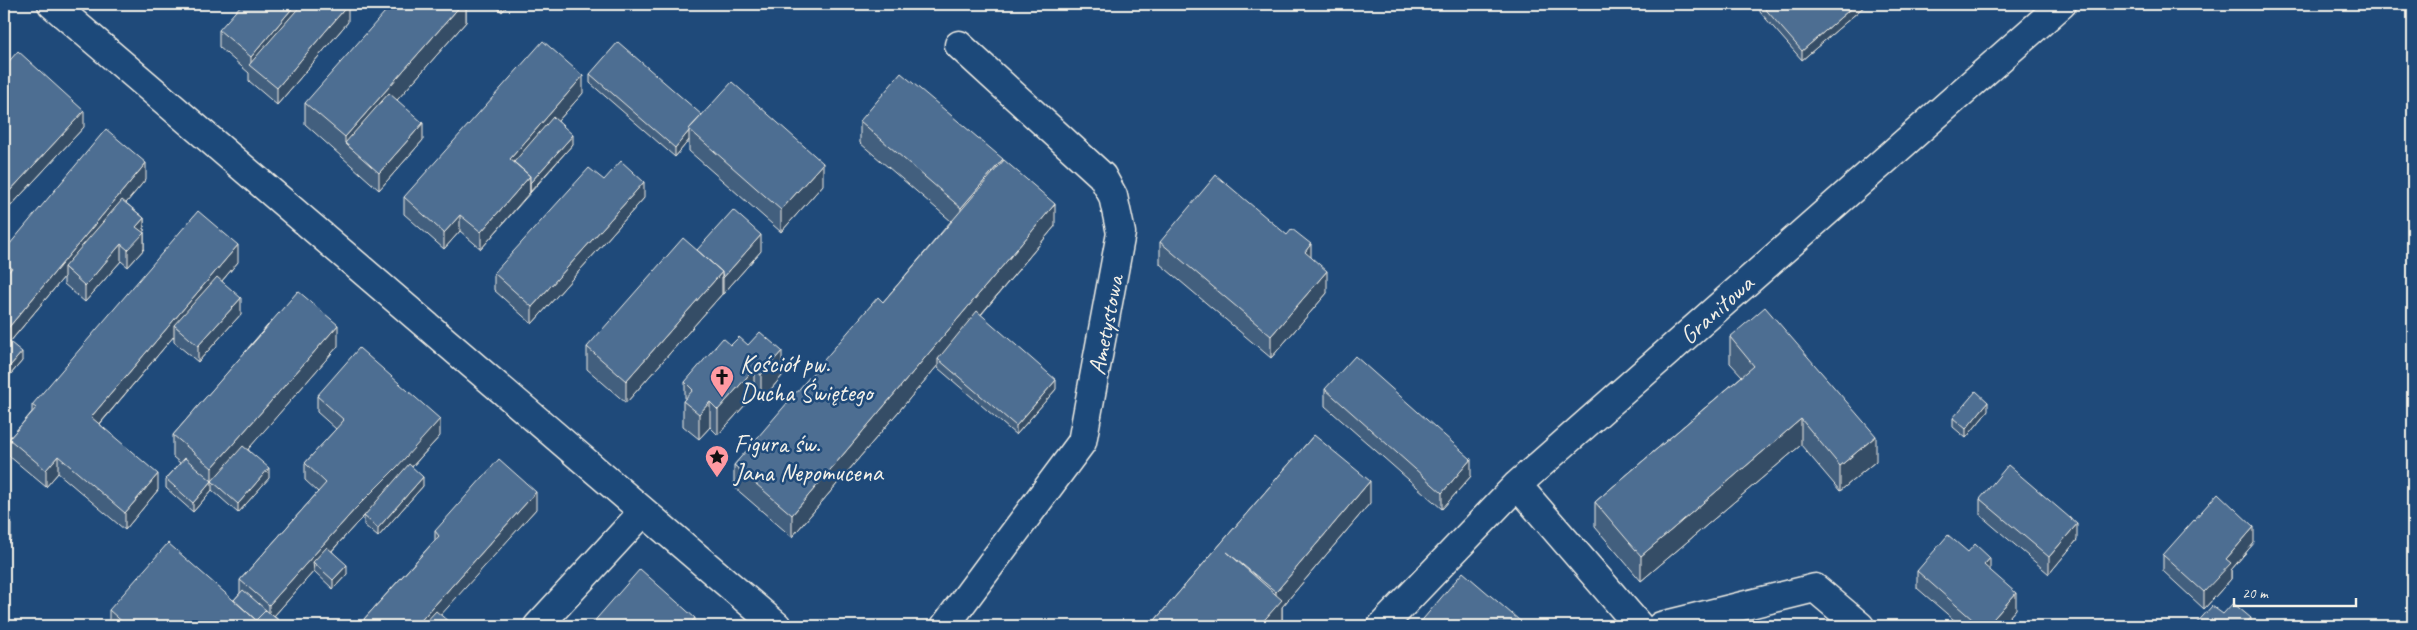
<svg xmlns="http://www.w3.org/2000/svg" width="2417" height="630" viewBox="0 0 2417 630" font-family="Caveat,sans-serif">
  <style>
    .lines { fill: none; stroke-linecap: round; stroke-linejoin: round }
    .minor-casing { stroke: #f4f1e8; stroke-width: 31 }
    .major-casing { stroke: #f4f1e8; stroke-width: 31 }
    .minor { stroke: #1f4a7a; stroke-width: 28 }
    .major { stroke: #1f4a7a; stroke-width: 28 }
    .wall { fill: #425f7e; stroke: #f4f1e8 }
    .shaded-wall { fill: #364d66; stroke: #f4f1e8 }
    .building { fill: #4d6e92; stroke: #f4f1e8 }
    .labels { text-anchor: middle; stroke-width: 5; stroke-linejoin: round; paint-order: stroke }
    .street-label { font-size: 25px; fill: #f4f1e8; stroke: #1f4a7a }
    .poi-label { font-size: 25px; fill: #f4f1e8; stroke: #1f4a7a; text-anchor: start }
  </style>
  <rect width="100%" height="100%" fill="#1f4a7a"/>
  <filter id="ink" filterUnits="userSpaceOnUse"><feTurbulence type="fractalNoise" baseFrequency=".02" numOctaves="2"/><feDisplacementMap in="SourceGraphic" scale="10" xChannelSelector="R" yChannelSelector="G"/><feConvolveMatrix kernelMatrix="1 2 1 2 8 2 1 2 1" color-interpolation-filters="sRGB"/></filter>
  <g filter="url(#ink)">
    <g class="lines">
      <g class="minor-casing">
        <path id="minor" d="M1517,485L1639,626
          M538,626L643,512
          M945,626L1082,442L1121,233L1113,196L1102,176L959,45
          M1382,626L1517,485L2062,4
          M1661,626L1815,588L1860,626"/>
      </g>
      <g class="major-casing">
        <path id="major" d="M52,4L777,626"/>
      </g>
      <use href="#minor" class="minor"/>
      <use href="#major" class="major"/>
    </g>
    <path class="wall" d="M466,4V22L397,100L423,140L379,190L305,124V103Z
      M493,4H509L502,12Z
      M1760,4H1867L1802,60L1760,12Z
      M348,22L277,105L249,81V73L219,47V30Z
      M4,67L84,127L7,210L4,207Z
      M590,74L702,115L823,185L781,232L689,151V140L675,157L590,83Z
      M583,93L558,121L573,144L481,249L460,231L444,249L404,214V197Z
      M860,121L1003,161L1055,226L981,315L1056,389L1016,435L938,368V365L792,537L734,487V465L883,302L951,221L860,143Z
      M146,179L126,203L144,218V249L128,267L121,261L85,302L64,284V277L10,342L22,361L4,382V251Z
      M644,198L532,324L494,290V273Z
      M1160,242L1311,257L1327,293L1271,358L1160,264Z
      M697,250L761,251L723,294H722L626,403L587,369V347Z
      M238,262L222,281L241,314L198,362L174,342V336L100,424L158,490L125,530L58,473L46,487L9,456V439L32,412V405Z
      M1730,337L1876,461L1840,491L1801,445L1641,581L1595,527V502L1742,376L1730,363Z
      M731,345L782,376L761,401L754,395L718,435L710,427L699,439L683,426V401L685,399V382Z
      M338,346L248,449L269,478L238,513L212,490L193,512L166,488V479L180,463L173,457V435L248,349V348Z
      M1325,389L1471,476L1442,509L1325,406Z
      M317,396L440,436L412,467L423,486L378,537L364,525V516L365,515L355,525L332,551L347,574L333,589L314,571L274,616L285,626H109V610L234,600L240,593V580L318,492L305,480V463L336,429L317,412Z
      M1988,411L1966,438L1953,427V418Z
      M1314,435L1370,503L1282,607V621L1278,626H1150Z
      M1980,499L2077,540L2049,574L1980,515Z
      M536,509L440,615L449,626H364V619L435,540V531Z
      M2254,543L2231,570V579L2204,609L2163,571V555Z
      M1968,552L1990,571L2016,609L2001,626H1961L1917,588V571Z"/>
    <path class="shaded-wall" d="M296,4H309L251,66V57Z
      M462,4H466V22L353,150L345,143V137Z
      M502,4H509L502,12Z
      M1856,4H1867L1802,60V51Z
      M348,5V22L277,105V88Z
      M583,76V93L514,170L510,159Z
      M84,111V127L7,210V194Z
      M423,123V140L379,190V173Z
      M689,131V140L675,157V148Z
      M573,135V144L530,192V183Z
      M1003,159V181L961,230V208Z
      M146,163V179L69,272L64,267V277L4,349V333Z
      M823,163V185L781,232V210Z
      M530,176V192L481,249V232Z
      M644,182V198L532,324V307Z
      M1055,204V226L941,362L938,359V365L792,537V515Z
      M460,215V231L444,249V233Z
      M144,218V249L128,267V250L136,227Z
      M761,235V251L723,294V278Z
      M121,244V261L85,302V286Z
      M1311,244V266L1305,252Z
      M238,245V262L180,330L174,325V336L91,434V417Z
      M1327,271V293L1271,358V336Z
      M722,272V294L626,403V381Z
      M241,298V314L198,362V346Z
      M338,325V346L217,485L212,481V490L193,512V503L212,481V468Z
      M782,351V376L761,401V375Z
      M22,352V361L4,382V373Z
      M754,369V395L718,435V410Z
      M1056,380V389L1016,435V426Z
      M710,402V427L699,439V414Z
      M1988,402V411L1966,438V429Z
      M440,419V436L397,483L355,525L318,566L313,562L314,571L265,626L269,613V605L355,509Z
      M1801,419V445L1641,581V556Z
      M1876,436V461L1840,491V466Z
      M58,456V473L46,487V470Z
      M1471,459V476L1442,509V493Z
      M269,468V478L238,513V504Z
      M158,474V490L125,530V513Z
      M423,477V486L378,537V528Z
      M1370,481V503L1282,607V621L1278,626H1259L1276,606V592Z
      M536,492V509L431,626H416Z
      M11,518V540L4,548V526Z
      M2077,524V540L2049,574V557Z
      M2254,527V543L2231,570V579L2204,609V592L2226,559Z
      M1990,558V574L1984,565Z
      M347,565V574L333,589V580Z
      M2016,593V609L2001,626H1987Z
      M695,618V626H688Z
      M2251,618V626H2243Z"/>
    <path class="building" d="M242,4H296L251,57L219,30Z
      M302,4H347L348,5L277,88L249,65Z
      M392,4H462L345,137L305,103Z
      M1761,4H1856L1802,51Z
      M543,41L583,76L510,159L530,176L481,232L460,215L444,233L404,197Z
      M618,42L702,115L689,129V131L675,148L590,74Z
      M18,51L84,111L7,194L4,191V67Z
      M901,73L1003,159L961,208L860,121Z
      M732,82L823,163L781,210L689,129Z
      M389,93L423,123L379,173L345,143Z
      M553,117L573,135L530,183V176L514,162Z
      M106,129L146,163L4,333V277L12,268L4,261V251Z
      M1004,160L1055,204L792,515L734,465L878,297L883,302Z
      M621,161L644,182L532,307L494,273L589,168L604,180Z
      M1216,175L1287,235L1292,229L1311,244L1305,252L1327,271L1271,336L1160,242Z
      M122,200L144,218L136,227L144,233L128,250L121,244L85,286L64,267Z
      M733,210L761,235L723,278L722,272L697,250Z
      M198,211L238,245L91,417L158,474L125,513L58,456L46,470L9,439L36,408L32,405Z
      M683,238L722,272L626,381L587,347Z
      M217,277L241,298L198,346L174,325Z
      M298,291L338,325L212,468L173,435Z
      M1765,307L1876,436L1840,466L1801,419L1641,556L1595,502L1754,366L1730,337Z
      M977,311L1056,380L1016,426L938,359Z
      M268,325V326L249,348H248Z
      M760,332L782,351L761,375L754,369L718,410L710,402L699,414L683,401L693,390L685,382L723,338L731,345L739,337L748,345Z
      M5,338L22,352L4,373V340Z
      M359,348L440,419L397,467L355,509L269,605L240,580L326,483L305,463L344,420L317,396Z
      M1355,356L1471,459L1442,493L1325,389Z
      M1976,391L1988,402L1966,429L1953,418Z
      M1314,435L1370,481L1276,592L1227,552L1282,600L1259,626H1150Z
      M243,446L269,468L238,504L212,481Z
      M185,458L212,481L193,503L166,479Z
      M499,459L536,492L416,626H371L364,619L439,536L435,531Z
      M409,464L423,477L378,528L364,516Z
      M2008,465L2077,524L2049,557L1980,499Z
      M2218,493L2254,527L2226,559L2231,563L2204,592L2163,555Z
      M4,512L11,518L4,526Z
      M1948,535L1968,552L1975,544L1990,558L1984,565L2016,593L1987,626H1980L1917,571Z
      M168,543L256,620L266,610L285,626H127L109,610Z
      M327,547L347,565L333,580L313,562Z
      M640,569L695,618L688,626H590Z
      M1463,572L1526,626H1420L1418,625Z
      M243,590L266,610L256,620L234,600Z
      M2233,603L2251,618L2243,626H2194L2212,606L2223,614Z
      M436,611L449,622L445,626H422Z"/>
  </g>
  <defs>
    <g id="church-pin" transform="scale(1.25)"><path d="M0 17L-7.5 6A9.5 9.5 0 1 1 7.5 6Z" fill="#ff9aa2" stroke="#1f4a7a"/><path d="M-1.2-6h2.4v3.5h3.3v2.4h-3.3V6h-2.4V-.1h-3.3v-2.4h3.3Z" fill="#111"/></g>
    <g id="sight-pin" transform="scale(1.25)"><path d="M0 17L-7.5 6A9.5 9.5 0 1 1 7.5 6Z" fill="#ff9aa2" stroke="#1f4a7a"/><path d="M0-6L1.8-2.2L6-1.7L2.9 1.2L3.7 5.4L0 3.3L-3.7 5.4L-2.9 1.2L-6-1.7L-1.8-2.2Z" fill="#111"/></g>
  </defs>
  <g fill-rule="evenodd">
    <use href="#church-pin" x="722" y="377"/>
    <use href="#sight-pin" x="717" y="457"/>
  </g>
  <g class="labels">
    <g class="street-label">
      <text transform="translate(1716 309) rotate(-42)" y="9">Granitowa</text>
      <text transform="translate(1105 325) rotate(-79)" y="9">Ametystowa</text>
    </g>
    <g class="poi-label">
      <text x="740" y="372">Kościół pw.<tspan x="740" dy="29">Ducha Świętego</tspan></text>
      <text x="734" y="452">Figura św.<tspan x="734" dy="29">Jana Nepomucena</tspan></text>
    </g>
  </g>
  <rect width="2417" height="630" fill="none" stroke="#1f4a7a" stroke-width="20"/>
  <rect x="10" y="10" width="2397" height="610" fill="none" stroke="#f4f1e8" stroke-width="2" filter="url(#ink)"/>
  <path d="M2234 598v8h122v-8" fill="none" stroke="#f4f1e8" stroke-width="2.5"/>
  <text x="2242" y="598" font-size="15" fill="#f4f1e8" stroke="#1f4a7a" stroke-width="4" paint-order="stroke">20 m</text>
</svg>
